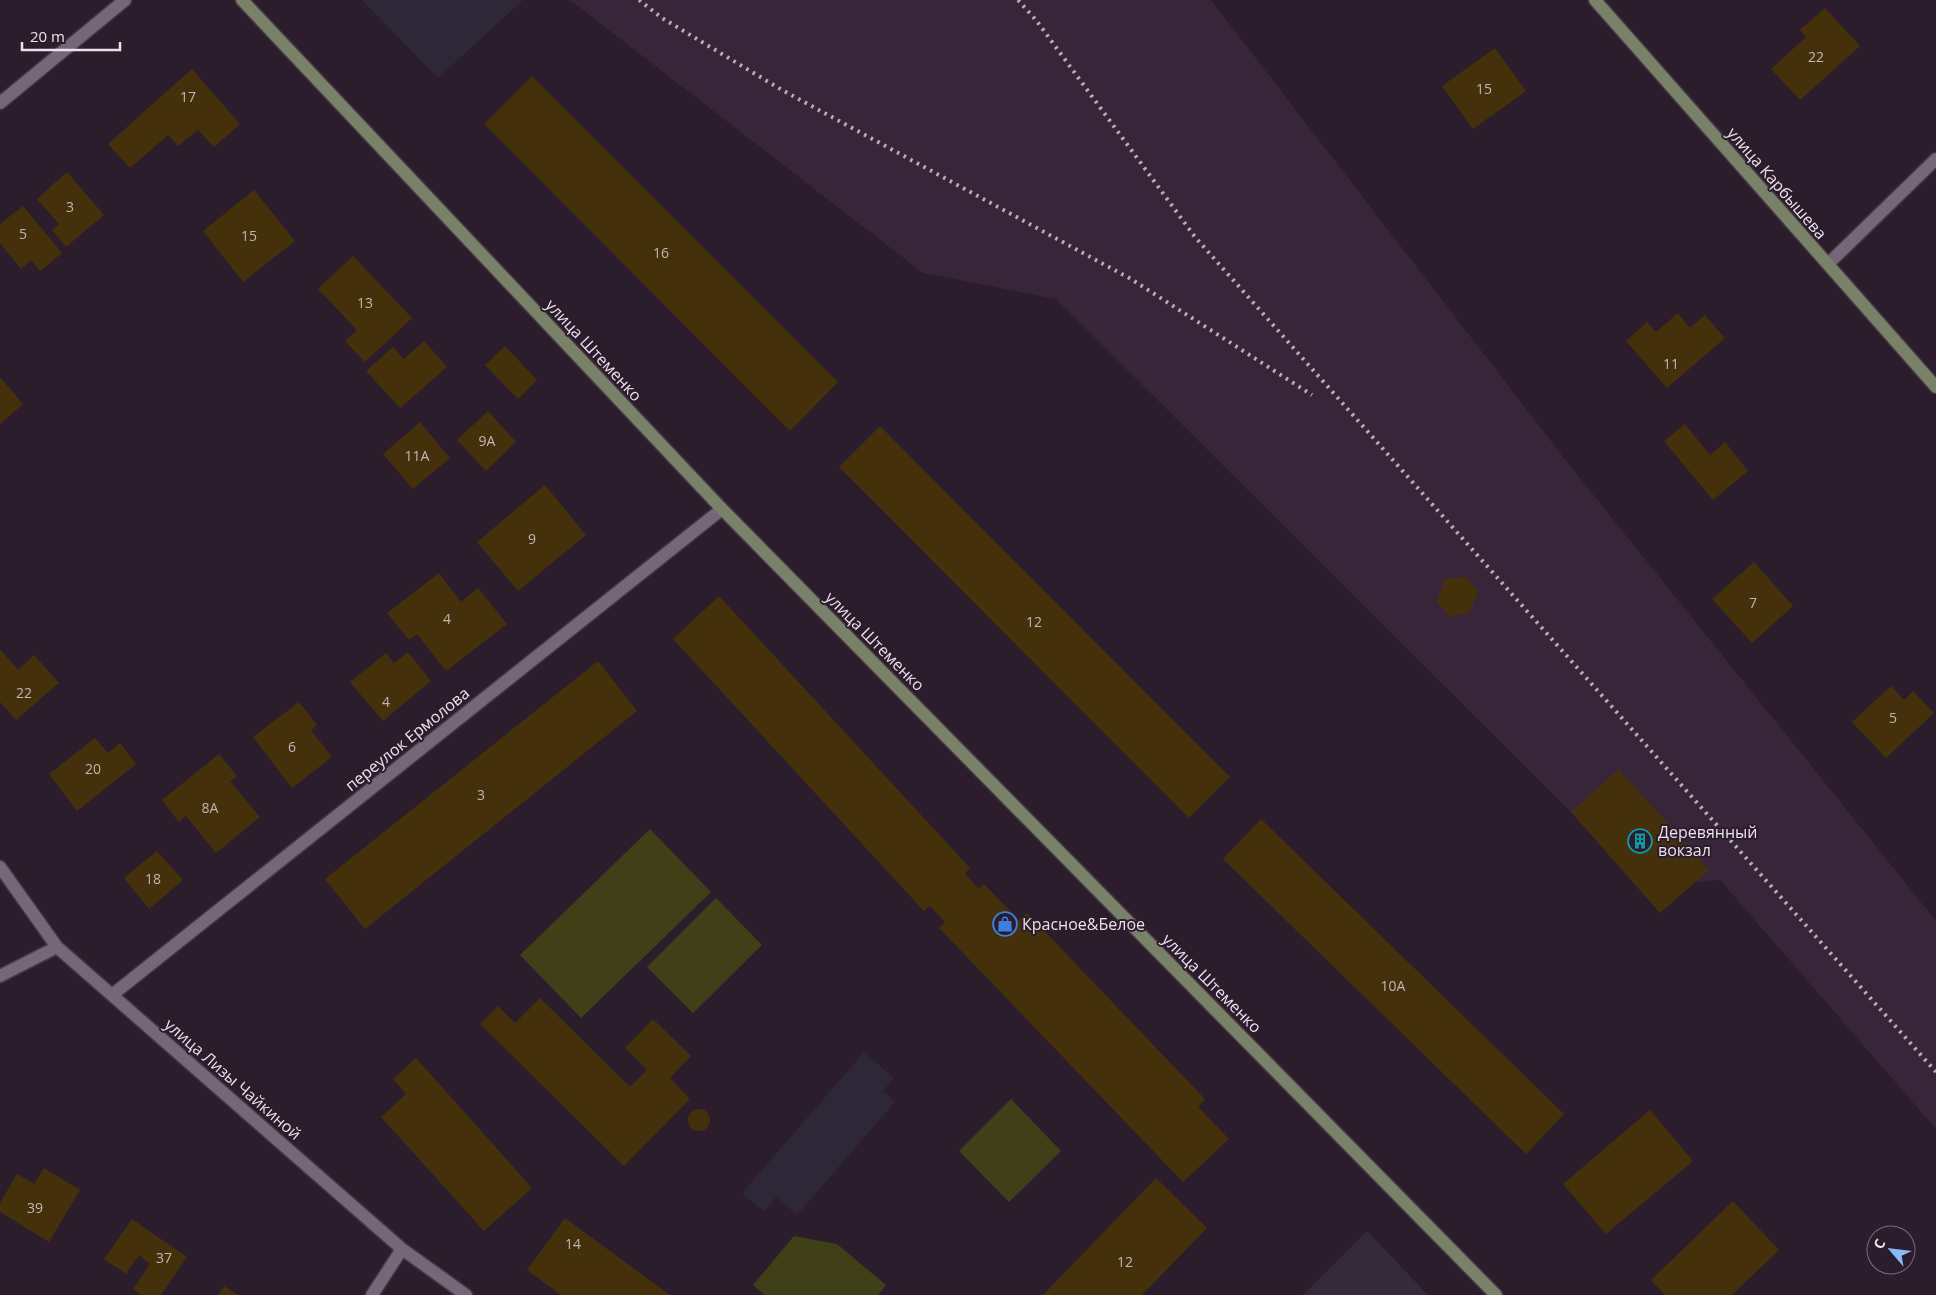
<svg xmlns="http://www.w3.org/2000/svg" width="1936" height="1295" viewBox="0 0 1936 1295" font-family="'Open Sans',sans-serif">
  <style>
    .built { fill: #382539 }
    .industrial { fill: #2d2737 }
    .medical { fill: #352a39 }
    .green { fill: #3f4017 }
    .building { fill: #44310c }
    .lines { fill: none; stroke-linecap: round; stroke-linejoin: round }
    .street-casing { stroke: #443744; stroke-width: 15 }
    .secondary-casing { stroke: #443744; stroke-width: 15 }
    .street { stroke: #776578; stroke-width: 12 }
    .secondary { stroke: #798169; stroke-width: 12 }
    .rail { stroke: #b9adb9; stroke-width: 4; stroke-dasharray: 2.5 5; stroke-linecap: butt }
    .labels { text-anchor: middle; stroke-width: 4; stroke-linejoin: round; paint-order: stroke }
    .number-label { font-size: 14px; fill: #c2b5b4 }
    .street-label { font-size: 16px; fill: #ece1ec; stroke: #2c1d2d }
    .poi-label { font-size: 16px; fill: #ece1ec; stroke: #2c1d2d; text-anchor: start }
  </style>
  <rect width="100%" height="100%" fill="#2c1d2d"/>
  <path class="built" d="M570,0H1211L1567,462L1936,921V1129L1720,880L1646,887L1056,299L923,273Z"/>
  <path class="industrial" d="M362,0H523L438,78Z
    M864,1052L894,1078L883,1091L895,1102L797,1215L776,1197L764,1212L742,1193Z"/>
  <path class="medical" d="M1367,1231L1428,1295H1303Z"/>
  <path class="green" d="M650,829L711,892L581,1018L520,955Z
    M716,898L762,945L693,1013L647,967Z
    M1011,1099L1061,1151L1009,1202L959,1151Z
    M794,1236L837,1244L886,1285L878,1295H765L753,1285Z"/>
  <path class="building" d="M1825,8L1860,46L1800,100L1771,69L1806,37L1800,30Z
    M1495,48L1526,91L1473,129L1442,86Z
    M192,69L240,124L214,147L198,130L178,146L168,135L130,168L108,144Z
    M532,76L838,382L790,431L484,124Z
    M67,172L104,215L66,247L52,230L59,224L37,199Z
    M254,190L295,241L243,282L203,231Z
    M23,206L62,253L40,271L31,260L21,269L0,243V224Z
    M353,256L412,318L365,362L345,341L357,330L318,289Z
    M1678,313L1690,328L1705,315L1725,338L1667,388L1626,341L1647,322L1656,332Z
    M424,341L447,367L400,408L366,371L393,347L404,359Z
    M505,346L537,380L518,399L485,365Z
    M0,377L23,404L0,424Z
    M488,411L516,442L486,471L457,440Z
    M420,422L450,458L413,489L383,454Z
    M1685,424L1710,455L1725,442L1748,471L1713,500L1664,441Z
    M880,426L1230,777L1189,818L839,467Z
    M545,485L586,535L518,591L477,542Z
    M1754,562L1793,606L1752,643L1712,599Z
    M439,573L461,602L478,588L507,624L446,671L417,634L409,640L387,613Z
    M1467,577L1478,592L1469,613L1450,617L1437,602L1445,579Z
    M719,596L970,868L965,874L979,889L984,884L1019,920L1027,913L1205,1099L1198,1107L1229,1139L1183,1182L939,928L945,922L930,906L924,911L673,639Z
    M0,649L18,670L34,655L59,683L16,720L0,702Z
    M408,652L431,681L383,721L350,682L386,653L394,663Z
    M598,661L637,711L365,929L325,879Z
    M1891,686L1904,700L1913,691L1934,713L1886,758L1852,722Z
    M299,702L317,725L311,730L332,757L292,788L253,737Z
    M95,738L108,753L120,743L136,764L77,811L49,774Z
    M219,754L237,776L230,781L260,817L216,853L186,816L179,822L162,800Z
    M1619,769L1709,870L1660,913L1571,812Z
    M1261,819L1564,1114L1526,1154L1223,859Z
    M157,851L183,880L149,909L124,878Z
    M540,998L630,1087L647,1070L625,1048L653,1019L691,1056L670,1078L690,1099L624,1166L480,1024L498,1006L515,1023Z
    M416,1058L532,1188L484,1231L381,1117L406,1094L393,1079Z
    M688 1120a11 11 0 1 1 22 0a11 11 0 1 1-22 0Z
    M1650,1110L1693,1161L1606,1234L1563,1184Z
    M44,1168L80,1190L49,1242L0,1212V1203L17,1174L34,1184Z
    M1156,1178L1207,1228L1142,1295H1043Z
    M1733,1201L1779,1250L1732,1295H1665L1651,1280Z
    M565,1218L670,1295H561L527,1270Z
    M132,1219L187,1257L161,1295H141L133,1289L150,1264L139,1255L126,1274L104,1259Z
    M224,1286L238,1295H218Z"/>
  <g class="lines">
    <g class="street-casing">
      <path id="street" d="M0,103L125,0
        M1828,264L1936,159
        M0,867L57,947L402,1249L466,1295
        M0,976L57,947
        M112,995L722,509
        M372,1295L402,1249"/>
    </g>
    <g class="secondary-casing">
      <path id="secondary" d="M242,0L722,509L1496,1295
        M1595,0L1936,387"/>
    </g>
    <use href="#street" class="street"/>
    <use href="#secondary" class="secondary"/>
    <path class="rail" d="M639,0L662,18L782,90L1131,279L1312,395
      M1018,0L1036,20L1195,237L1936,1072"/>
  </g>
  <defs>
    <g id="building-ring" transform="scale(1.25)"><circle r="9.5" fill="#2c1d2d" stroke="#0f9aa8" stroke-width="1.5"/><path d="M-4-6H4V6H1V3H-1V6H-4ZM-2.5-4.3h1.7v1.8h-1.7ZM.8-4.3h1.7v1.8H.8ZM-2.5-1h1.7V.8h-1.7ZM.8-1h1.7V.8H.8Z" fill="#0f9aa8"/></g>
    <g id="shop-ring" transform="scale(1.25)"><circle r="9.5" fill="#2c1d2d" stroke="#3f7fe0" stroke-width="1.5"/><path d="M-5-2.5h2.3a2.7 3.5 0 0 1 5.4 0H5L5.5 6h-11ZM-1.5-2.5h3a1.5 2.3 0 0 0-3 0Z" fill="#3f7fe0"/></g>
  </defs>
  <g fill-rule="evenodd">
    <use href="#building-ring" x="1640" y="841"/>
    <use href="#shop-ring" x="1005" y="924"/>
  </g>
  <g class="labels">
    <g class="number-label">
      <text x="1816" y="62">22</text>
      <text x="1484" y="94">15</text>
      <text x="188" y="102">17</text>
      <text x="70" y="212">3</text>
      <text x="23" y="239">5</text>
      <text x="249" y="241">15</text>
      <text x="661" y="258">16</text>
      <text x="365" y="308">13</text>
      <text x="1671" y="369">11</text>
      <text x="487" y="446">9А</text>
      <text x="417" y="461">11А</text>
      <text x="532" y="544">9</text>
      <text x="1753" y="608">7</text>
      <text x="447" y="624">4</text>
      <text x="1034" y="627">12</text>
      <text x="24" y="698">22</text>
      <text x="386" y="707">4</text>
      <text x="1893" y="723">5</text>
      <text x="292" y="752">6</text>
      <text x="93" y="774">20</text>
      <text x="481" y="800">3</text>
      <text x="210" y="813">8А</text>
      <text x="153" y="884">18</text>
      <text x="1393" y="991">10А</text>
      <text x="35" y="1213">39</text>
      <text x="573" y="1249">14</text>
      <text x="164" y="1263">37</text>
      <text x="1125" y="1267">12</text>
    </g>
    <g class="street-label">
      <text transform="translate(1777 183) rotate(49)" y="6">улица Карбышева</text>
      <text transform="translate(594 350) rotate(47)" y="6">улица Штеменко</text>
      <text transform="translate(875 641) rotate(45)" y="6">улица Штеменко</text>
      <text transform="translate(407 739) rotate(-39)" y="6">переулок Ермолова</text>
      <text transform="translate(1212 983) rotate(45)" y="6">улица Штеменко</text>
      <text transform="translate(233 1079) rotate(41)" y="6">улица Лизы Чайкиной</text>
    </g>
    <g class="poi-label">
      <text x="1658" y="838">Деревянный<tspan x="1658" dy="18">вокзал</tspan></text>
      <text x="1022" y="930">Красное&amp;Белое</text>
    </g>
  </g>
  <g transform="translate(1891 1250) rotate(298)"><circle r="24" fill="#2c1d2d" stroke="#796b79"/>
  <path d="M0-4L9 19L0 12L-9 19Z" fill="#85bbfb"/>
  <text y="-8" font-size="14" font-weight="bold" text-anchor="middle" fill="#ece1ec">С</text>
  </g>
  <path d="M22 42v8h98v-8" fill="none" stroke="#ece1ec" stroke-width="2.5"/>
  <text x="30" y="42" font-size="15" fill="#ece1ec" stroke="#2c1d2d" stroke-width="4" paint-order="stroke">20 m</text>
</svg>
